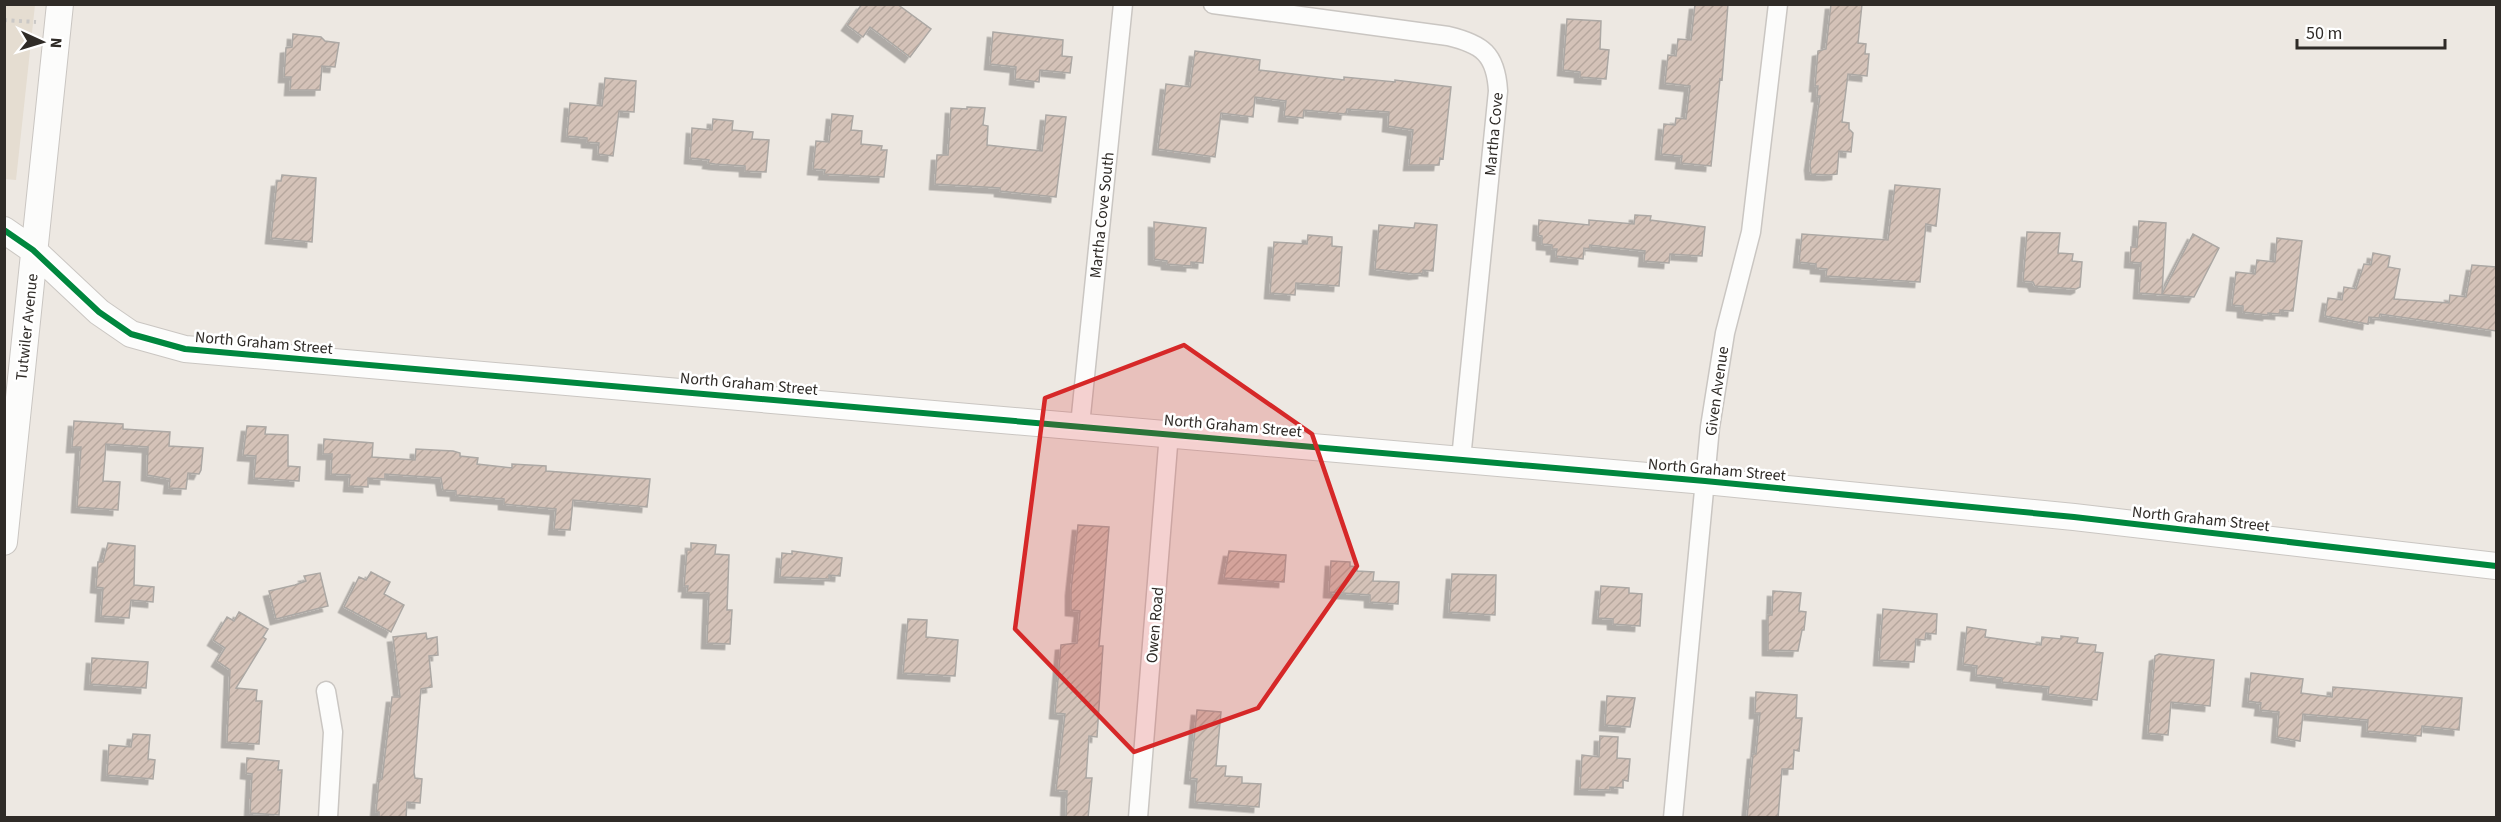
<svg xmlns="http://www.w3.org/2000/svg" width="2501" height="822" viewBox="0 0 2501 822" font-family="'Source Sans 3',sans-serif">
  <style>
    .built { fill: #e5ddd1 }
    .building { fill: url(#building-hatch); stroke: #aca8a4; stroke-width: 1.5; filter: url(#shadow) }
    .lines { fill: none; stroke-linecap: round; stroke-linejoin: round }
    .street-casing { stroke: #cac6c2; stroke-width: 21 }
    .secondary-casing { stroke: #cac6c2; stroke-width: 28 }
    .path { stroke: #cac8c6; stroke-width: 4; stroke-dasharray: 3 4.5; stroke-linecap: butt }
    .street { stroke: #fcfcfb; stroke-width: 18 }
    .secondary { stroke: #fcfcfb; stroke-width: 26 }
    .cycleway-casing { stroke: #fff; stroke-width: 10 }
    .cycleway { stroke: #00873e; stroke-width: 6 }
    .marked { fill: #d62828; fill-opacity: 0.2; stroke: #d62828; stroke-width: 4.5; stroke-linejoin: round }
    .labels { text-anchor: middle; stroke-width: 5; stroke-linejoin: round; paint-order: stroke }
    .street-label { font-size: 16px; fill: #2f2b27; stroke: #fff }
  </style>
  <defs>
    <pattern id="building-hatch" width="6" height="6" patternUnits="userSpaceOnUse" patternTransform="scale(1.5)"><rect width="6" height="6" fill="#d4c2b8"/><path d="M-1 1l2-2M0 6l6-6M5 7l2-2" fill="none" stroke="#b6a79e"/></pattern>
    <filter id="shadow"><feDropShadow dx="-5.5" dy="5.5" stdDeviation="0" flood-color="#0004"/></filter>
  </defs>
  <rect width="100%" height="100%" fill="#ede8e2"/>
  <path class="built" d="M4,5H35L16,180L5,179Z"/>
  <path class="building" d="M862,4H897L931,29L910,57L870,27L863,37L847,25Z
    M1695,4H1728L1722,80L1720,79L1711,166L1681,163L1682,156L1661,154L1664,124L1675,125L1676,118L1686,119L1690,86L1665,83L1668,55L1676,56L1678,39L1691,40Z
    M1831,4H1862L1858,43L1866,44L1865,54H1869L1867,76L1848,74L1842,122L1849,123V129L1853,133L1851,152L1839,151L1837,174L1829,175L1811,174L1810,165L1820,96H1817L1818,86H1815L1818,51L1826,49Z
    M1567,19L1601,21L1600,49L1609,50L1606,79L1580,77V72L1563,70Z
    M993,32L1063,40L1062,56L1072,57L1070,73L1040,70L1039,82L1015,79L1016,67L990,64Z
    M293,34L321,37L325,41L339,43L335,67L322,66L320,90H290L291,77H284L286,48L292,47Z
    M1195,51L1260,60L1259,70L1344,80V77L1395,82V80L1451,87L1443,159L1440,158L1439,165H1409L1413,130L1388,126L1389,112L1347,109L1346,114L1304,110L1303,118L1284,116L1286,101L1255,97L1253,117L1221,113L1215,157L1158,149L1166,84L1190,87Z
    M605,78L636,81L634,112L619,111L613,156L598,154L599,143L587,142V138L567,136L570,103L602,106Z
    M967,107L985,108L983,125L988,126L987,145L1042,151L1046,115L1066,117L1056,197L1000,191V188L935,184L937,155H948L951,108L967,109Z
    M832,114L853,116L851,130L862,131L861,144L882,146L881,150H887L884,177L824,174L825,170L813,169L816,141L829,142Z
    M713,119L733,121L732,130L753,132L752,139L769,140L766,172L745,171V166L715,164L708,163L709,160L690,158L692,128L712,130Z
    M282,175L316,178L312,242L271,238L277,181H281Z
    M1895,185L1940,189L1936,226L1926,224L1920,282L1826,276L1827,269L1816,268V264L1799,262L1802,234L1888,240Z
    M1635,215L1651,216L1650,220L1705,227L1702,256L1670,254L1669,263L1644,261L1645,251L1590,245V249L1584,248L1583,259L1556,256L1557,249H1552V245L1542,244V236L1538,235L1539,220L1589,225V220L1634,224Z
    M2139,221L2166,223L2162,294L2193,234L2219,248L2194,297L2139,293L2141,263L2130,262L2131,247H2137Z
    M1154,222L1206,228L1203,263L1191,262V266L1167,264V261L1154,259Z
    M1415,223L1437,225L1433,271L1423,270V273L1414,274L1375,269L1379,225L1414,228Z
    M2027,232L2060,233L2058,253L2073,254L2072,261L2082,262L2080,287L2076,289L2035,286L2033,282L2023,281Z
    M1308,235L1332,237V246L1342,247L1339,286L1296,283L1295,295L1270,293L1274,242L1307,244Z
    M2277,238L2302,241L2293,311L2280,310V314L2268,313V315L2243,312V306L2232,305L2236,272L2255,274L2257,260L2275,262Z
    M2373,253L2390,256L2388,267L2400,269L2394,299L2449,303L2450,295L2466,297L2472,265L2496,267V331L2380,314L2379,318L2369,317L2368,324L2325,316L2328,298L2342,300L2344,287L2356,289L2364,264L2371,265Z
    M74,421L123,424V429L170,432L169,446L203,448L201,470L199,474L188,473L186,489L169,488L170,479L147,475L148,447L106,444L103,481L120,482L118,510L77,507L81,447H72Z
    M247,426L266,427L265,434L288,435V466L300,467L299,481L254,478L256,456L243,455Z
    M324,439L373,443L372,457L415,460L416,449L453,451L460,453V456L478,458L477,464L512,468V464L546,466V471L650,479L647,507L573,500L570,530L554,529L556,509L504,504V499L456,495V491L443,490L441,478L385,474V479L368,478V487L349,486L350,475L331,474L332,454H323Z
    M1078,525L1109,527L1099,646H1103L1097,737L1089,736L1086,778H1092L1088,818H1066L1067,791L1056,790L1065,714L1055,713L1061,645L1077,643L1080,611L1071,610V590Z
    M108,543L135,546L134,585L154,587L153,602L131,600L129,618L101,616L103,588L96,587L98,562H103Z
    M691,543L716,545L715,554L729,555L727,610H732L730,644L707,643L709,593L687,592L688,586H684L687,550H691Z
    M792,551L842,558L840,576L829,575V579L780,577L782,553L792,554Z
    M1229,551L1286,555L1284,582L1224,578Z
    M1331,561L1350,562V566L1357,567V571L1374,572L1373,581L1399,582L1398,604L1370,602V595L1329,592Z
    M371,572L390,582L384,594L404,605L391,632L344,607L359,577L366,580Z
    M320,573L328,606L276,619L269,591L295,585L306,581L304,576Z
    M1452,574L1496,575L1495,615L1449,612Z
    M1601,586L1629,588V593L1642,594L1640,626L1613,624V619L1598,618Z
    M1773,591L1801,593L1799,611L1806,612L1804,630H1802L1798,651L1768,650V615H1772Z
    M1883,609L1937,614L1936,634L1926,633L1925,640L1916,639L1914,662L1879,660Z
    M239,612L268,629L263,637L266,639L236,688L257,690L256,701H262L259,744L227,742L230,670L217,661L225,648L213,640L227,617L234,621Z
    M908,619L927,620L926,637L958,640L955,676L903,673Z
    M1967,627L1986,630L1985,637L2041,645L2042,637L2061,639V636L2078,638L2077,643L2096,645L2095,652L2103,653L2097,700L2048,694L2049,687L2002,682V678L1976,675L1977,666L1963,664Z
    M426,633L427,639L437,637L438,655L429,656L432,687L421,689L414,772L415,778L422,779L420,803L407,802L406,818H379V812H376L379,779H382L392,697H400L393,637Z
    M2159,654L2214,660L2210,706L2171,702L2168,735L2148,733L2155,656Z
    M92,658L148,662L146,688L90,684Z
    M2251,673L2303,679L2301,693L2332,697L2333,687L2462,698L2459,730L2422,726L2421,736L2367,731L2368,720L2303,714L2300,741L2277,737L2279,712L2260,710L2261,703L2248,701Z
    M1756,692L1797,695L1796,718H1802L1799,751L1794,750L1793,769H1782L1778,818H1747L1753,754H1756L1760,713H1755Z
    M1607,696L1635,698L1630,727L1605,725Z
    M1197,710L1221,712L1216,766H1226L1225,776L1242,777V783L1261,784L1259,807L1195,802L1197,779L1190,778Z
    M133,734L150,735L148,759L155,760L153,779L107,775L109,745L131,747Z
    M1600,736L1618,737L1617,758L1630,759L1628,781L1623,780V788L1610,787V790L1580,789L1582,755L1599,757Z
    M247,758L279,761L278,770H282L279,815L250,813L252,774L246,773Z"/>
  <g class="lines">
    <g class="street-casing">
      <path id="street" d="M1213,4L1448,36C1482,44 1496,54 1498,91L1461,459
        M1080,425L1123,4
        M326,691L333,732L328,818
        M1138,818L1169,433
        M1673,818L1710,427L1725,333L1751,232L1778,4"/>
    </g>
    <g class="secondary-casing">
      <path id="secondary" d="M4,230L33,250L99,312L131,334L185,349L1705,481L2074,517L2496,566
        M4,542L60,4"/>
    </g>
    <path class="path" d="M4,20L36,22"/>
    <use href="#street" class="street"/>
    <use href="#secondary" class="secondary"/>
    <g class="cycleway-casing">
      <path id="cycleway" d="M4,230L33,250L99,312L131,334L185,349L1705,481L2074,517L2496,566"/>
    </g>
    <use href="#cycleway" class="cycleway"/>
  </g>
  <path class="marked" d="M1184,345L1312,434L1357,566L1258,708L1134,752L1015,629L1045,398Z"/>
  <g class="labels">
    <g class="street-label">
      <text transform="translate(1493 134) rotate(-85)" y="6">Martha Cove</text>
      <text transform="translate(1101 215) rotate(-84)" y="6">Martha Cove South</text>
      <text transform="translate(26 327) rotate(-84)" y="6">Tutwiler Avenue</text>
      <text transform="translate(264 342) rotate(5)" y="6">North Graham Street</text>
      <text transform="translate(749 383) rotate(5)" y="6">North Graham Street</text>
      <text transform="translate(1716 391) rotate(-82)" y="6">Given Avenue</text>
      <text transform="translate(1233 425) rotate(5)" y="6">North Graham Street</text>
      <text transform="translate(1717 469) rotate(5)" y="6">North Graham Street</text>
      <text transform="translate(2201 518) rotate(6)" y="6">North Graham Street</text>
      <text transform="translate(1154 625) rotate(-85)" y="6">Owen Road</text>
    </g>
  </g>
  <rect width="2501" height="822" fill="none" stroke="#2f2b27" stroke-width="12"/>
  <g transform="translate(42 42) rotate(94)" stroke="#ffffff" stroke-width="4.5" paint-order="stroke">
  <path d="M0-4.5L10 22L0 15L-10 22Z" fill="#2f2b27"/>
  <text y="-9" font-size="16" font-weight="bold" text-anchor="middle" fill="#2f2b27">N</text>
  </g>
  <path d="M2297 39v9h148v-9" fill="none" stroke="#2f2b27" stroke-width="3"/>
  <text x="2306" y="39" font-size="18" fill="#2f2b27" stroke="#ffffff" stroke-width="4.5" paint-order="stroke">50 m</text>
</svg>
